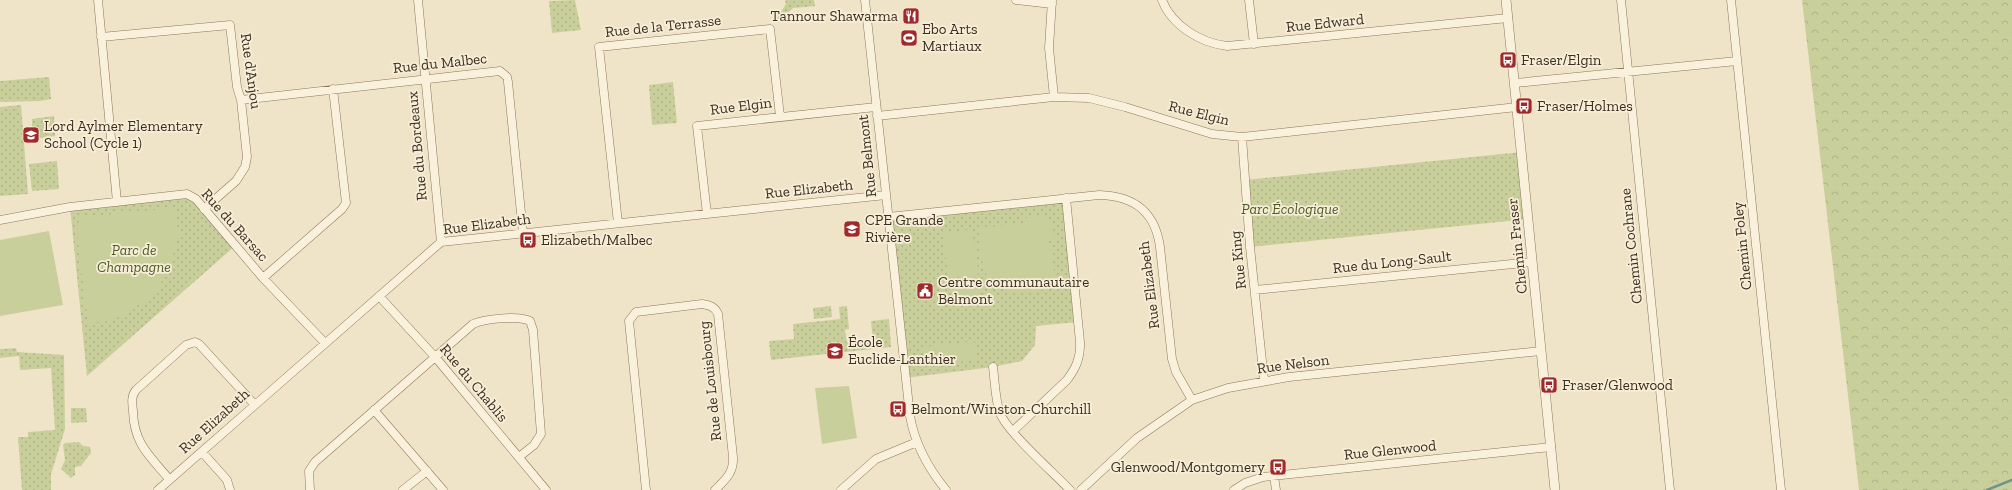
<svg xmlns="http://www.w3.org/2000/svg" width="2012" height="490" viewBox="0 0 2012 490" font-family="'Zilla Slab',serif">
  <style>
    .grass { fill: url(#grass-dots) }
    .forest { fill: url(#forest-crowns) }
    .pitch { fill: #c9cf9b }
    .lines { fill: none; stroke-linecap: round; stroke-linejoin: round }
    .stream { stroke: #6f938a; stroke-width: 2.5 }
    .minor-casing { stroke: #8d765c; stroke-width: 9 }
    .tertiary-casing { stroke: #8d765c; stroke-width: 10 }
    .minor { stroke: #faf1dc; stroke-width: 8 }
    .tertiary { stroke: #faf1dc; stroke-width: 9 }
    .labels { text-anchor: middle; stroke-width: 3.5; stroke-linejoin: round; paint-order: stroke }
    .poi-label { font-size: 15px; fill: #3d2e20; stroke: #f7eed8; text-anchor: start }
    .street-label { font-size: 15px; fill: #3d2e20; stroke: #f7eed8 }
    .park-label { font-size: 15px; font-style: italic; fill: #4d5a26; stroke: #f7eed8 }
  </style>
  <defs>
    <pattern id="grass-dots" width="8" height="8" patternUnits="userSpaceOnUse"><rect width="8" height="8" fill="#c9cf9b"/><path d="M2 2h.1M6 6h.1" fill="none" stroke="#aeb285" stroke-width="1.8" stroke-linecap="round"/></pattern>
    <pattern id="forest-crowns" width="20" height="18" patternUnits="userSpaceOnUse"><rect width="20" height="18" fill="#c9cf9b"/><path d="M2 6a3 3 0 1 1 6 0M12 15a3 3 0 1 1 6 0" fill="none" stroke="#aeb285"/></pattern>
  </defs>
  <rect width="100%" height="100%" fill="#f0e4c8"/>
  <path class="grass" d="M575,0L581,30L552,33L549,1Z
    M785,0H814L815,6L793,8L778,23L775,21L786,4Z
    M49,77L51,99L40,101L0,102V81Z
    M673,82L677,123L652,125L649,85Z
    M21,105L28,194L0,196V107Z
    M54,116L55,136L32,139V119Z
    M1522,152L1528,219L1250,247L1245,180Z
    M57,161L59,189L32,191L29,164Z
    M187,194L235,246L87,376L70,207Z
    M1066,198L1078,322L1036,326L1035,345L1022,361L993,367L905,378L888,217Z
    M831,306L832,317L814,319L813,308Z
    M847,306L849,329L845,330L847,343L873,341L871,321L889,319L891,347L771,360L769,341L794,339L793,324L840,319L839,307Z
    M16,348L17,352L64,355L65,429L51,474V490H22L18,437H28V432L55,430L51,368L20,370L19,356L0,358V349Z
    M71,408H86L87,422L71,423Z
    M79,442L83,446L90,447L91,453L81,466L75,467V475L71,478L61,469L65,460L63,445L65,443Z"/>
  <path class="forest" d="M1802,0H2012V490H1859Z"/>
  <path class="pitch" d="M174,208L179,234L169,271L159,286L147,300L112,321L88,323L76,225L82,217Z
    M1042,216L1052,223L1055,240L1049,241L1057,288C1032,291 994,301 984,268C980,256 980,241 979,228L1025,223V218Z
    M972,229L979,274L949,278L942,233Z
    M49,231L63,305L0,316V240Z
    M979,277L981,295L952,299L949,281Z
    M974,341L976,360L925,366L923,347Z
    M849,386L857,438L822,444L815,388Z"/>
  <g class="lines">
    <path class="stream" d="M1987,490L2012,480"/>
    <g class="minor-casing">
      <path id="minor" d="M98,0L117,202
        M418,0L441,242
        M865,0L910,416C915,445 928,468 946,490
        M1016,0L1052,4
        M1052,0L1049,48L1054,97
        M1162,0C1172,26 1201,43 1227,46L1508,18
        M1249,0L1254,44
        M1621,0L1670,490
        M1731,0L1781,490
        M101,37L230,25L237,87L241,100L247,157L245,167L236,181L204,209
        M1515,83L1737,61
        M241,100L500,71L507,77L508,82L523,233
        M877,116L1054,97L1089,98L1125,107L1212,134L1242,137L1517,107
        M1242,137L1250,247L1264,380
        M707,214L697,126L876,107
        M888,217L1099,195C1134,196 1155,211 1160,247L1172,359L1176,372L1192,400
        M0,220L70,207L187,194L196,199L263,278L325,343
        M618,223L599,47L770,29L780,116
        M263,278L342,209L346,203L333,89
        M1255,290L1532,262
        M379,296L436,358L546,490
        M993,367C995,382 995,399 1000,413C1007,432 1054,473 1070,490
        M374,410L443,490
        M1013,431L1067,380C1076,368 1081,357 1080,342L1066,198
        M202,452L227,480L230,490
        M1274,476L1276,490
        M169,479C149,455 134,444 133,411C132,403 131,396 136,390L186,345L195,342L199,344L255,405
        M158,490L441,242L886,195
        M310,490L309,471L315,462L473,324C484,319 519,315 530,321L533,330L541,434L534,445L519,457
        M403,490L427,471
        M646,490L629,321L636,312L702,304C710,305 715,307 718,314L733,457C734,473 725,480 715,490
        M841,490L876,459L917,442
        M1081,490L1137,438L1192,400L1228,388L1289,377L1541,351
        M1234,490L1245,483L1263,477L1551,447"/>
    </g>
    <g class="tertiary-casing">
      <path id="tertiary" d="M1506,0L1555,490"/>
    </g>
    <use href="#minor" class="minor"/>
    <use href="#tertiary" class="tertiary"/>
  </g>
  <defs>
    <g id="restaurant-square" transform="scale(0.9)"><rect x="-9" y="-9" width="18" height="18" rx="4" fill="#9e2a2b" stroke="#f7eed8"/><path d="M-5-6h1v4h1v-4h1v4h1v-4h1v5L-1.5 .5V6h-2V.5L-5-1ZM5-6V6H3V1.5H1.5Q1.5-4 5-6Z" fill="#fff"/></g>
    <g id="stadium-square" transform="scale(0.9)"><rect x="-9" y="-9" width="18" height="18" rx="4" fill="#9e2a2b" stroke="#f7eed8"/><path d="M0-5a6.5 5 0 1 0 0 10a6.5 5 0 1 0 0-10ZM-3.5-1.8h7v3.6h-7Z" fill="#fff"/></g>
    <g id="bus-square" transform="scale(0.9)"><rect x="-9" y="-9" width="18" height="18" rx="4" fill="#9e2a2b" stroke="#f7eed8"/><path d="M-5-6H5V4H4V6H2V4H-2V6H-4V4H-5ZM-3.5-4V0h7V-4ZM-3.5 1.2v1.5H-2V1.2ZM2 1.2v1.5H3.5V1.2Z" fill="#fff"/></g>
    <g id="school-square" transform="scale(0.9)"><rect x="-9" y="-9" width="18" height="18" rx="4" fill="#9e2a2b" stroke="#f7eed8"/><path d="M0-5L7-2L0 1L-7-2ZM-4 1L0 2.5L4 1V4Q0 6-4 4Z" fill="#fff"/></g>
    <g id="civic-square" transform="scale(0.9)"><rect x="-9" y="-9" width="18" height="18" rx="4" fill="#9e2a2b" stroke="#f7eed8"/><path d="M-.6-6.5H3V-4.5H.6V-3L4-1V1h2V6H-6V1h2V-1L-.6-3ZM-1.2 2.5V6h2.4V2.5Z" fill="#fff"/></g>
  </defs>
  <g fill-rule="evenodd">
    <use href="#restaurant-square" x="911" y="16"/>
    <use href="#stadium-square" x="909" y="38"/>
    <use href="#bus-square" x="1508" y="60"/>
    <use href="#bus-square" x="1524" y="106"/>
    <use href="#school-square" x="31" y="135"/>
    <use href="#school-square" x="852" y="229"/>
    <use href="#bus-square" x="528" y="240"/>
    <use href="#civic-square" x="925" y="291"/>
    <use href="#school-square" x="835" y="351"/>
    <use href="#bus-square" x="1549" y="385"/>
    <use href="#bus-square" x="898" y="409"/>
    <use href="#bus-square" x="1278" y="467"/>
  </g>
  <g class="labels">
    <g class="poi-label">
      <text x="898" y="21" text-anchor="end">Tannour Shawarma</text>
      <text x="922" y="34">Ebo Arts<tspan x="922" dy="17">Martiaux</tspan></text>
      <text x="1521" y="65">Fraser/Elgin</text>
      <text x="1537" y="111">Fraser/Holmes</text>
      <text x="44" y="131">Lord Aylmer Elementary<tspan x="44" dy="17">School (Cycle 1)</tspan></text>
      <text x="865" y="225">CPE Grande<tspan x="865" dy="17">Rivière</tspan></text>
      <text x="541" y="245">Elizabeth/Malbec</text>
      <text x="938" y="287">Centre communautaire<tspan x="938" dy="17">Belmont</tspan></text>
      <text x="848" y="347">École<tspan x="848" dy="17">Euclide-Lanthier</tspan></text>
      <text x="1562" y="390">Fraser/Glenwood</text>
      <text x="911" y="414">Belmont/Winston-Churchill</text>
      <text x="1265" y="472" text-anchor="end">Glenwood/Montgomery</text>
    </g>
    <g class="street-label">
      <text transform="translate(1325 23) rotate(-6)" y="5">Rue Edward</text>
      <text transform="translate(663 26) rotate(-6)" y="5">Rue de la Terrasse</text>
      <text transform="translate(440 63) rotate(-6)" y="5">Rue du Malbec</text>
      <text transform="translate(251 71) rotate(82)" y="5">Rue d'Anjou</text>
      <text transform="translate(741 106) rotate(-7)" y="5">Rue Elgin</text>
      <text transform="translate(1199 113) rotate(14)" y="5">Rue Elgin</text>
      <text transform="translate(417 146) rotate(-95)" y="5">Rue du Bordeaux</text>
      <text transform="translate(867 156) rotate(-96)" y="5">Rue Belmont</text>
      <text transform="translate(809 189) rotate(-6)" y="5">Rue Elizabeth</text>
      <text transform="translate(487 224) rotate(-7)" y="5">Rue Elizabeth</text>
      <text transform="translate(235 225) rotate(48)" y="5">Rue du Barsac</text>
      <text transform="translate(1517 246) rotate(-96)" y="5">Chemin Fraser</text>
      <text transform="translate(1631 246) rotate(-96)" y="5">Chemin Cochrane</text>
      <text transform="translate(1742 246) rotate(-96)" y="5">Chemin Foley</text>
      <text transform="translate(1238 260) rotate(-96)" y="5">Rue King</text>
      <text transform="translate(1392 262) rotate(-6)" y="5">Rue du Long-Sault</text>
      <text transform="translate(1149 285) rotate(-97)" y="5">Rue Elizabeth</text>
      <text transform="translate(1293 364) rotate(-7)" y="5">Rue Nelson</text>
      <text transform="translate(710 381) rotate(-96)" y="5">Rue de Louisbourg</text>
      <text transform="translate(474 383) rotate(50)" y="5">Rue du Chablis</text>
      <text transform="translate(214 421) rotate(-42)" y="5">Rue Elizabeth</text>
      <text transform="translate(1390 450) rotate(-6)" y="5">Rue Glenwood</text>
    </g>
    <g class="park-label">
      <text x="1290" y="214">Parc Écologique</text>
      <text x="134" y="255">Parc de<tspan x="134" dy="17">Champagne</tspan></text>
    </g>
  </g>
</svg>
